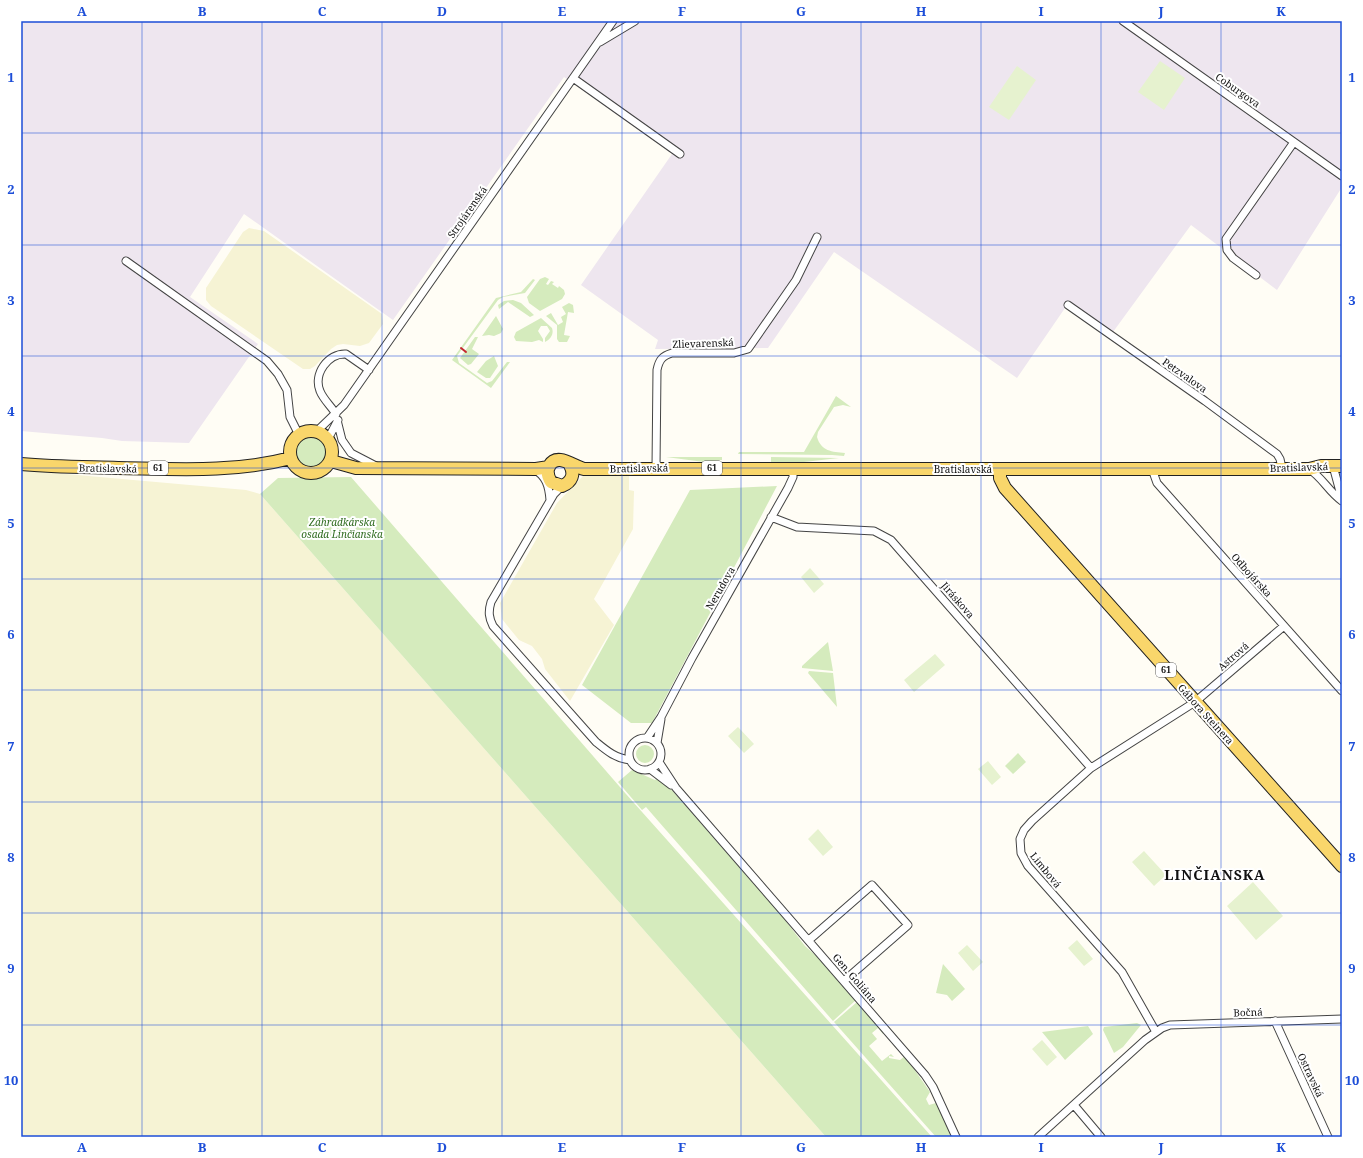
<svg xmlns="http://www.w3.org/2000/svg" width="1363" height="1158" viewBox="0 0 1363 1158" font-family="'Noto Serif',serif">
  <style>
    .industrial { fill: #eee6ef }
    .farmland { fill: #f6f3d4 }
    .green { fill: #d5ebbd }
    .pitch { fill: #e6f2cf }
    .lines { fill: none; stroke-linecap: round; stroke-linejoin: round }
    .street-casing { stroke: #444; stroke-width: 9 }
    .primary-casing { stroke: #222; stroke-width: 14 }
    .street { stroke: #fff; stroke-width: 7 }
    .primary { stroke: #f9d66b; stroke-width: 12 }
    .rail { stroke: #c4262e; stroke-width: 2 }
    .grid { fill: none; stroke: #1d4ed8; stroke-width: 1; stroke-opacity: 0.55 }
    .labels { text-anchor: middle; stroke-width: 4; stroke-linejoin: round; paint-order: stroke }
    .shield { fill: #fff; stroke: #585858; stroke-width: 1 }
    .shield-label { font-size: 9px; font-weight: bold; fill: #111 }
    .street-label { font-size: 10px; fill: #111; stroke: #fff }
    .park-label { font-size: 10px; font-style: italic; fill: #2f6b1f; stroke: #fff }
    .district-label { font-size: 14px; font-weight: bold; letter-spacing: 1px; fill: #111; stroke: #fff }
    .neatline { fill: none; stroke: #1d4ed8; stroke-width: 1.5 }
    .grid-label { font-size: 13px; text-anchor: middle; font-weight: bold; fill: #1d4ed8 }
  </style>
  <rect width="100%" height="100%" fill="#fffdf5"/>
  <path class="industrial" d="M21,21H1342V187L1277,290L1191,225L1113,332L1065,308L1017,378L834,252L768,348L655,349L658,340L581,285L672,154L564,77L393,320L244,214L190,297L258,344L189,443L122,441L102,438L21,431Z"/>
  <path class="farmland" d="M249,228L264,231L382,314L383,324L369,343L360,346L343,344L337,345L331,349L315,366L310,369H303L211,306L206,300V288L243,232Z
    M21,470L246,490L260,494L826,1137H21Z
    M629,474V490L634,491L633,529L594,599L614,625L570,701L545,669L542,659L532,646L519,640L502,619L500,603L557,503L584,475Z"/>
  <path class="green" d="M545,277L549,279L546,284L548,285L551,281L554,282L552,284L558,288L559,286L564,290L565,294L562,299L540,311L529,303L527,297L540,279Z
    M533,279L535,280L525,293L503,297L498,300L457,356L459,363L487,383L492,381L507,362H510L491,388L452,360L496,298L521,292Z
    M513,300L521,303L534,315L530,317L508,302L499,309L498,305L504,301Z
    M569,303L573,305L574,313L568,312L564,335L570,336L567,342H559L557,339V325L546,316L551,313L558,325L563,322L561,317L566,314L562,307Z
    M496,316L503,329L501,333L494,336L489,335L482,336Z
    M541,318L552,328C554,334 551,339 545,342V338L550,331L547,326H541L538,331L543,339V342L539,340L532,342L516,341L514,337L516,332Z
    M475,337H478L472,349L479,354L471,364L468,365L460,358Z
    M494,356L498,366L490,378H486L477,372L486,361Z
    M836,396L851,407L843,405L834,407L818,432L817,437C821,451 832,452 845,453L844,456L832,455L738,454L739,452H804Z
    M296 452a15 15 0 1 1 30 0a15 15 0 1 1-30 0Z
    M666,457H722V460L704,462Z
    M771,457L839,458L804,462H771Z
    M351,477L626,794L932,1137H826L260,494L278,478Z
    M777,486L652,723H631L582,685L690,490Z
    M828,642L833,671L802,668V666Z
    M809,671L833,673L837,707L808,673Z
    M636 754a9 9 0 1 1 18 0a9 9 0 1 1-18 0Z
    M1018,753L1026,762L1013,774L1005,766Z
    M632,770L655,780L658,777L671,789L782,916L805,946L823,962L856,1000L833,1021L659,822L646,807L642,810L618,782Z
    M943,964L965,989L952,1001L947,995L936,993Z
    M857,1002L884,1032L883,1034L878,1028L872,1033L877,1039L869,1046L882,1061L891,1054L894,1057L889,1056V1058L900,1060L905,1056L930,1092L926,1099L929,1105L936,1103L952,1137H936L834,1022Z
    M1137,1023L1141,1025L1123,1047L1114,1053L1103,1030L1104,1027Z
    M1088,1026L1093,1034L1065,1060L1042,1032Z"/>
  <path class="pitch" d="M1160,61L1185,78L1164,110L1138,92Z
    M1017,66L1036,80L1009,120L989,107Z
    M810,568L824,584L814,593L801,577Z
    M935,654L945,665L914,692L904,680Z
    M738,727L754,744L744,753L728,736Z
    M988,761L1001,777L992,785L978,769Z
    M818,829L833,847L823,856L808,839Z
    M1144,851L1166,875L1154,886L1132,862Z
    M1253,882L1283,916L1256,940L1227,906Z
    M1077,940L1093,959L1084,966L1068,948Z
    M967,945L983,962L973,971L958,953Z
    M1042,1040L1057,1057L1047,1066L1032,1049Z"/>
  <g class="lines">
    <g class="street-casing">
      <path id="street" d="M1123,21L1342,176
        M600,42L635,21
        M573,78L680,154
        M126,261L267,361L278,374L287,390L290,417L299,435
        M1256,275L1233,258L1227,250L1226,239L1294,142
        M1068,305L1205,401L1277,454L1280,459L1282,468
        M336,414C331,406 323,399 320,391C313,374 328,353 346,354L369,370
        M337,420L342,440L351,453L378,467
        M316,432L344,405L613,21
        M328,439L338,420
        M1333,466L1342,499
        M656,467L657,370C659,360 662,356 672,353H734L748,349L796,280L817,237
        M534,469C546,476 549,486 550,500
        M1152,469L1157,483L1342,691
        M1309,469C1322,477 1329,492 1342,501
        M562,486L554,494L491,602C488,612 489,618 493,626L596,742C607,751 615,758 630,760
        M771,517L797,527L874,531L891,540L1091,768
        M647,738L661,717L692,658L788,488L793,477V468
        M629 754a16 16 0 1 1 32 0a16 16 0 1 1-32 0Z
        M657,743L661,719
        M659,762L676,788L925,1075L933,1087L956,1137
        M650,769L671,785
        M809,940L872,885L908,925L844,981
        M1275,1021L1328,1137
        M1156,1032L1122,972L1028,866L1021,853L1020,839L1024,830L1032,821L1091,768L1195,702L1284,626
        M1074,1105L1101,1137
        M1038,1137L1145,1040L1162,1028L1170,1025L1342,1019"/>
    </g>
    <g class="primary-casing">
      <path id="primary" d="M290 452a21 21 0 1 1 42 0a21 21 0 1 1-42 0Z
        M331,461L356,468L536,469L549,467
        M21,464C54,467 86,467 118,468C176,469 234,473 291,458
        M570,465C575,474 572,482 562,486L551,482C548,477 546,472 549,466C557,452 573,466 584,469H1309L1321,466H1342
        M1000,469V478L1005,488L1342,866"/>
    </g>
    <use href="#street" class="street"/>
    <use href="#primary" class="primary"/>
    <path class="rail" d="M461,348L466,352"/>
  </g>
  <path class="grid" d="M142,21V1137M262,21V1137M382,21V1137M502,21V1137M622,21V1137M741,21V1137M861,21V1137M981,21V1137M1101,21V1137M1221,21V1137M21,133H1342M21,245H1342M21,356H1342M21,468H1342M21,579H1342M21,690H1342M21,802H1342M21,913H1342M21,1025H1342"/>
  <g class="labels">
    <g class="shield">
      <rect x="148" y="461" width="20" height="14" rx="3"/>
      <rect x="702" y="461" width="20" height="14" rx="3"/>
      <rect x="1156" y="663" width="20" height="14" rx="3"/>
    </g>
    <g class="shield-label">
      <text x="158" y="471">61</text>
      <text x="712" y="471">61</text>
      <text x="1166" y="673">61</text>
    </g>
    <g class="street-label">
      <text transform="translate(1238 90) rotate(35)" y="4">Coburgova</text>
      <text transform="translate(467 212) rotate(-55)" y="4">Strojárenská</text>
      <text transform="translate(703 343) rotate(-2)" y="4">Zlievarenská</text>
      <text transform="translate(1185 375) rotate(35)" y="4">Petzvalova</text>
      <text transform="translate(1299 467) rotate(-2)" y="4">Bratislavská</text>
      <text transform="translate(108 468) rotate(1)" y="4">Bratislavská</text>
      <text transform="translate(639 468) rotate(-1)" y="4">Bratislavská</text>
      <text x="963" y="473">Bratislavská</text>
      <text transform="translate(1252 575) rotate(48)" y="4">Odbojárska</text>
      <text transform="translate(720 588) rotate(-60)" y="4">Nerudova</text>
      <text transform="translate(958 600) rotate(49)" y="4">Jiráskova</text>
      <text transform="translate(1233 656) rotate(-41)" y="4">Astrová</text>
      <text transform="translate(1206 714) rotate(48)" y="4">Gábora Steinera</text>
      <text transform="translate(1046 870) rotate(51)" y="4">Limbová</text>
      <text transform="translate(855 978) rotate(49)" y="4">Gen. Goliána</text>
      <text transform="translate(1248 1012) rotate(-2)" y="4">Bočná</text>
      <text transform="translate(1311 1075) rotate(65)" y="4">Ostravská</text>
    </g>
    <g class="park-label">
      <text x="342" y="526">Záhradkárska<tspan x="342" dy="12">osada Linčianska</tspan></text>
    </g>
    <g class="district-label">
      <text x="1215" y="880">LINČIANSKA</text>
    </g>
  </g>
  <rect width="1363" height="1158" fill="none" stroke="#ffffff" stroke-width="44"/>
  <rect x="22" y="22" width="1319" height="1114" class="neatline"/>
  <g class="grid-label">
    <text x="82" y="16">A</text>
    <text x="202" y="16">B</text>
    <text x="322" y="16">C</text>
    <text x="442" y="16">D</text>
    <text x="562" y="16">E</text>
    <text x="682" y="16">F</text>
    <text x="801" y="16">G</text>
    <text x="921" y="16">H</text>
    <text x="1041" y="16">I</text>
    <text x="1161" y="16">J</text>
    <text x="1281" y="16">K</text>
    <text x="11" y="82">1</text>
    <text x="1352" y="82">1</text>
    <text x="11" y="194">2</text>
    <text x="1352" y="194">2</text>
    <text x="11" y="305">3</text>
    <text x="1352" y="305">3</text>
    <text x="11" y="416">4</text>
    <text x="1352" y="416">4</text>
    <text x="11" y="528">5</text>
    <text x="1352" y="528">5</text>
    <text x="11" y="639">6</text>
    <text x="1352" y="639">6</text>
    <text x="11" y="751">7</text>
    <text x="1352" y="751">7</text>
    <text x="11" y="862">8</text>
    <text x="1352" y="862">8</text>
    <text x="11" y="973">9</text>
    <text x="1352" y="973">9</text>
    <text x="11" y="1085">10</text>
    <text x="1352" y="1085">10</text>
    <text x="82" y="1152">A</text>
    <text x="202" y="1152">B</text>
    <text x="322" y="1152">C</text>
    <text x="442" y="1152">D</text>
    <text x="562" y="1152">E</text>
    <text x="682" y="1152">F</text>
    <text x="801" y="1152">G</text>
    <text x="921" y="1152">H</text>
    <text x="1041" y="1152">I</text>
    <text x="1161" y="1152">J</text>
    <text x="1281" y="1152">K</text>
  </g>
</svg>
